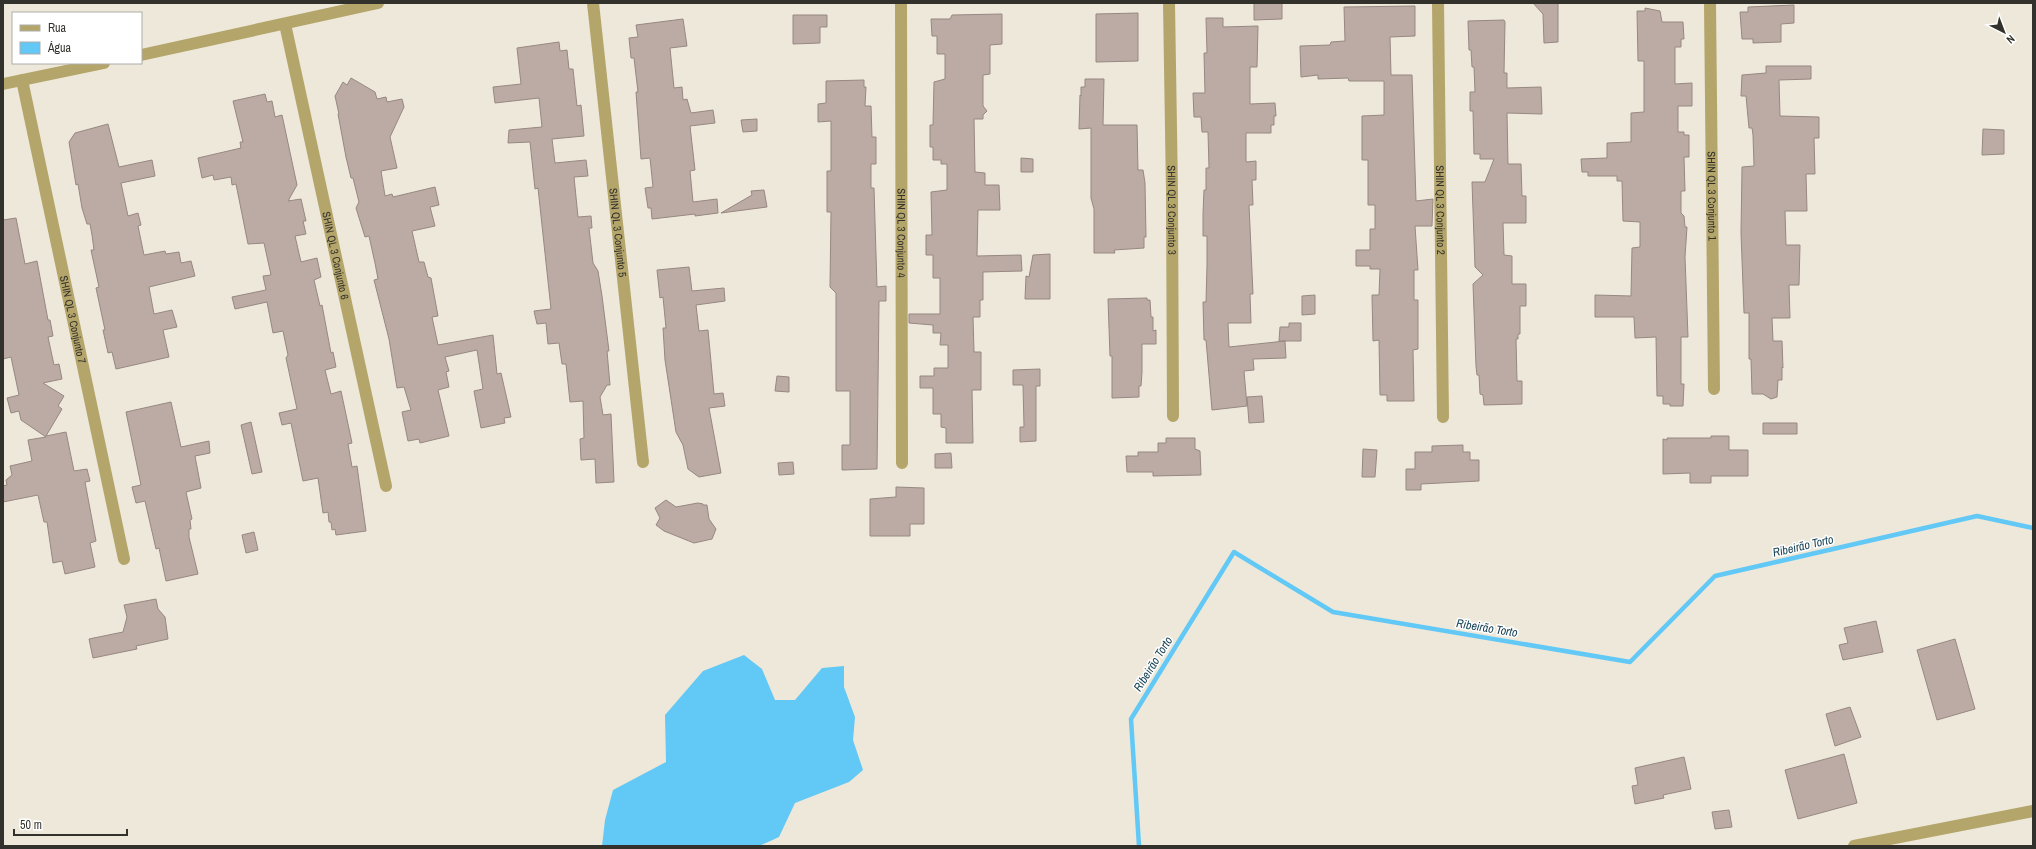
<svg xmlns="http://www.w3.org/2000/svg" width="2036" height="849" viewBox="0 0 2036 849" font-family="'Archivo Narrow',sans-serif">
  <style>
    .water { fill: #62c8f6 }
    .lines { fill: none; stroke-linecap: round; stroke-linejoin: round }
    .stream { stroke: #62c8f6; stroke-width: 4.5 }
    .building { fill: #bbaba4; stroke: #978881 }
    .minor { stroke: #b4a56b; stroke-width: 12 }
    .labels { text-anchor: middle; stroke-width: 3; stroke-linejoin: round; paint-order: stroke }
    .street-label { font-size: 11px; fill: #33312b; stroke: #fff }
    .water-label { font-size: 12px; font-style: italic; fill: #174356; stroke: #fff }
  </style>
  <rect width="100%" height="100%" fill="#ede8d9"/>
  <path class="water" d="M744,655L762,669L775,700H795L822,668L844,666V687L855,717L853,740L863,770L849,782L795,803L779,837L759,846H602L605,820L613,790L666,762L665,715L703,671Z"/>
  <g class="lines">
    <path class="stream" d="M1139,846L1131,719L1234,552L1333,612L1630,662L1715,576L1977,516L2033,528"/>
  </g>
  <path class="building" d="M1254,3H1282V19L1254,20Z
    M1533,3H1558V42L1544,43L1543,14Z
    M1794,5V23L1781,24V42L1753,43V39H1742L1740,12H1748V7Z
    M1415,6V36L1390,37L1391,75H1412L1416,201L1433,199L1432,226H1415L1418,270H1414V300H1418V349L1413,350L1414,401H1387V395H1380L1379,340L1373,341L1372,295H1379L1380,269H1370V266H1356V250H1370V229H1375V205H1368V160H1362V116L1384,115V81H1349L1348,78L1318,79V75L1301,77L1300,46L1330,45L1331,42L1345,41L1344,7Z
    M1645,8L1660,11L1662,22H1683L1684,39H1681V47H1675V84L1692,83V106H1678V132H1684V135H1689V157H1684L1685,191H1681V213L1684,216L1685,227H1687L1685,257L1688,337H1681V384H1684L1683,406H1670V404H1663V396H1657L1656,337L1635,338L1634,317H1595V295L1631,296L1632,248L1640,247V222L1623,221L1622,181H1617V176H1588V172H1582L1581,159L1607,158V143L1631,142V113L1644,112V61H1638L1637,11H1645Z
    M1138,13V61L1096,62V14Z
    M1002,14V44L990,45V74L983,75V106L987,111L983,115V119H974L975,172L985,173V185H999L1000,210H978L977,256L1021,255L1022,271L983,272V300H980V317H973L974,352H981V390H972L973,443H946V428L941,427V414H933V388H920V376H934V368H948V345H940L941,333H933V325L909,323V314H940V278H933V255H926V235H932L931,192L947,190V164H941V160H933V147H930V125H933L934,82L945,79V54H937V36H932L931,19H950L952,15Z
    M793,15H827V27H820V43L793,44Z
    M1206,18H1223V27L1258,26L1257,67H1250V104L1275,103L1276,116H1274V125H1271V133H1246V162L1256,161V180H1252L1253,205H1249L1253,294H1250L1251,323H1228L1229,347L1285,341L1286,358L1253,359L1254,370L1244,371L1247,406L1212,410L1206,340H1204L1203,302H1206L1207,265V236H1203V214L1204,190H1206V168H1209L1208,132H1202L1201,117H1194L1193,93H1205L1204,53H1207Z
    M683,19L687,46L670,48L674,88L682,87L683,100L687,99L691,113L713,110L715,123L690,126L695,170L690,171L693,202L717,199L718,213L695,216V214L652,219L651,208H648L645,188L653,187L650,158L641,159L636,92H638L634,58H631L629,38L638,37L636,25Z
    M1504,20L1505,22L1504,73H1507V88L1541,87L1542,114L1507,113L1508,164H1521L1522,196H1526V223H1503L1504,255L1512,256V284H1526V306H1520V334H1518V339H1516L1517,381H1522V404L1484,405L1483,395L1480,394L1479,375H1477L1476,366L1473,284L1483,275L1475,267L1472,182H1485L1494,159H1480V154H1474L1473,111H1470V92H1475L1474,67H1472L1471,50H1469L1468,21Z
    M559,42L560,51L567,50L569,69H573L577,106L581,105L584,136L552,139L555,163L586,160L588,176L574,177L578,217L591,216L592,228H589L593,263L598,271L602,296L609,351H607L610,385H607L600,397L603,415L611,414L614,482L596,483L595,459L581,460L580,439L584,438L583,401L570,402L566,364H562L559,343L548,344L546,323L537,324L534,311L551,309L538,188L535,189L530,142L508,143L509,130L542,127L539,98L495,103L493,87L521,84L517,48Z
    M1766,66H1811V79L1779,80L1780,116L1819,117V138H1814L1815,174H1806L1807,211H1785L1786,245H1800L1799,285H1789L1790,318H1772L1773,341H1782L1783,368L1782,367V380H1778L1777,397L1771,399L1763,394H1752L1751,359H1749V313H1744L1741,233L1742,167L1754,166L1753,135L1752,128H1749L1746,96H1741L1742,75L1766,73Z
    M351,78L375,92L377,99L386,97L387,102L402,99L404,107L390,137L397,168L381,171L385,196L392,194L393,197L435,187L439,205L430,207L435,226L412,231L419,262H424L428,277L431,278L438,316L432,317L438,345L493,335L497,374L501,373L511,417L504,418L505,423L481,428L474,391L483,389L477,350L445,357L449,371L446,372L449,387L438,390L449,436L420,443L419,439L408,441L402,412L411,410L404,387L397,388L389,339L374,280L378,279L375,263L369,236L365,237L356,208L359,202L353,178H351L346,157L338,114H339L335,96L343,82L347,85Z
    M1085,79H1104L1103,125H1137L1138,170H1143L1145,183L1146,237H1144V248L1114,250L1115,253H1094V209L1091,198V128L1079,129L1080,95L1081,96V87H1085Z
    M864,80V87H866L865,106H871L872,137H876V164H871V188H874L877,287L886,286V301H879L877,469L842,470V445H850V391H836V293L830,287L831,212H827V171H831V121L818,122V104L826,103V81Z
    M265,94L267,102L272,101L275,117L282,115L297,185L288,201L301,199L306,221H303L306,234L295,236L301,262L317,258L321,277L314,280L320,306L322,305L331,353L333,352L336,367L325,370L331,394L341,391L352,443L348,444L352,467L357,466L366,531L336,535L335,529L332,530L331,522H329L328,512L323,513L318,478L303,481L291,423L282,425L279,413L297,409L286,358L288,355L283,331L273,333L267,302L235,309L232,297L266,290L263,276L271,275L264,243L248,244L236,184L232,185L231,177L214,180L213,175L202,178L198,158L241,148L240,142H243L233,101Z
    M757,119V131L743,132L741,120Z
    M108,124L119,167L152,160L155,176L121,183L128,216L138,213L141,225L138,226L144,255L165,251L166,254L179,252L181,263L191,261L195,276L149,287L154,314L172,310L177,327L163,330L169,357L116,369L112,352L108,353L103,330H105L96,288L99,287L91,250H94L92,235L90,224H87L82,208L78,184L76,185L69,142L75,133Z
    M1983,129L2004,130V154L1982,155Z
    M1021,158L1033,159V172H1021Z
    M764,190L767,207L721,213L752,195L751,191Z
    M16,218L25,264L37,261L48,320H50L53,336L48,337L54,365L59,364L62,379L43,383L64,396L58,406L62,409L46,436L66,432L74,471L87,469L90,481L85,482L96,541L90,543L95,567L65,574L62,561L53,563L47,522H44L38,495L3,502V486L7,485L6,480L12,475L10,466L32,461L28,440L46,437L21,420L19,411L11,413L7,398L19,395L11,357L3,359V220Z
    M1050,254V299H1025L1026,276L1029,277L1033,255Z
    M689,267L692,291L724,288L725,301L696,305L699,331L708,330L714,394L723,393L725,406L709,408L721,473L699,477L688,469L683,445L676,432L665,360L663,328H666L663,297L660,298L657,270Z
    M1315,295V314L1302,315V296Z
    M1147,298V300H1150L1151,317H1153V331L1156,330V344H1142V372L1141,386H1139V397L1112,398V356H1110L1108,299Z
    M1289,323H1301V341H1279L1280,327H1289Z
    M1040,369V386H1036V441L1020,442V427H1024L1023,385H1013V370Z
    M777,376L789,377V392L775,391Z
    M1262,396L1264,422L1249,423L1247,397Z
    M171,402L181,447L209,441L210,453L195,456L201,488L186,492L192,519L190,520L191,529H189V537L198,574L166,581L159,548L156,549L145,501L136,503L132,487L141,485L126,412Z
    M251,422L262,472L252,474L241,425Z
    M1763,423H1797V434H1763Z
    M1711,436H1729V450H1748V476H1711V483H1690V473L1663,474V439L1667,440V438H1711Z
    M1166,438H1195V449L1200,451L1201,475L1153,476V472H1127L1126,456H1138V452H1158V443H1166Z
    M1463,445V452H1470V460H1479V481L1421,484V490H1406V469H1415V452H1432V446Z
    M1363,449L1377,450L1375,477H1362Z
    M951,453L952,468H935V454Z
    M793,462L794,474L779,475L778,463Z
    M896,487L924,488V524H910V536H870V499L896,497Z
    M666,500L676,507L698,503L703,504V505H707L709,519L716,529L712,539L694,543L664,531L656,525L660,518L655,508Z
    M254,532L258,550L246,553L242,535Z
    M156,599L158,609L165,617L168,639L136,646L137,649L93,658L89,639L123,632L127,617L124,605Z
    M1876,621L1883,652L1843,660L1839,645L1848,643L1844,628Z
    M1955,639L1975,709L1937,720L1917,650Z
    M1850,707L1861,737L1835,746L1826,714Z
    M1844,754L1857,803L1798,819L1785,770Z
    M1684,757L1691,789L1663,795L1664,798L1635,804L1632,786L1638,785L1635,768Z
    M1729,810L1732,827L1715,829L1712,812Z"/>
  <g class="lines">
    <g class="minor">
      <path id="s1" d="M593,3L643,462"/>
      <path id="s2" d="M901,3L902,463"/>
      <path id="s3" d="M1169,3L1172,192L1173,416"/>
      <path id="s4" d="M1438,3L1443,417"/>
      <path id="s5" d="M1710,3L1714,389"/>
      <path id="s6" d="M285,24L386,486"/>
      <path d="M141,55L378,3"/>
      <path id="s7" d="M22,80L124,559"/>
      <path d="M3,84L104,63"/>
      <path d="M1854,846L2033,811"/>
    </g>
  </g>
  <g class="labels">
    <g class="street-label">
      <text dy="4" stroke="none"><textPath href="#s5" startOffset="193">SHIN QL 3 Conjunto 1</textPath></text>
      <text dy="4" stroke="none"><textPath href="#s3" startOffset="207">SHIN QL 3 Conjunto 3</textPath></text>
      <text dy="4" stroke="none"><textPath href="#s4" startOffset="207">SHIN QL 3 Conjunto 2</textPath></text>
      <text dy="4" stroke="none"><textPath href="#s1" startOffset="231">SHIN QL 3 Conjunto 5</textPath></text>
      <text dy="4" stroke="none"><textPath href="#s2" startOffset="230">SHIN QL 3 Conjunto 4</textPath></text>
      <text dy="4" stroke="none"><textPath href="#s6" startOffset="237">SHIN QL 3 Conjunto 6</textPath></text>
      <text dy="4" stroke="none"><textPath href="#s7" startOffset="245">SHIN QL 3 Conjunto 7</textPath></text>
    </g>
    <g class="water-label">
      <text transform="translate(1803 546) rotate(-13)" y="4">Ribeirão Torto</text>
      <text transform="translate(1487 628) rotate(9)" y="4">Ribeirão Torto</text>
      <text transform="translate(1153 664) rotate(-58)" y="4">Ribeirão Torto</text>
    </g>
  </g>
  <rect width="2036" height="849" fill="none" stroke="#33312b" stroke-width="8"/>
  <rect x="12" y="12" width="130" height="52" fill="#ffffff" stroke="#adadaa"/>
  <rect x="20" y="25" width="20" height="6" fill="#b4a56b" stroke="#adadaa"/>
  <text x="48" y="32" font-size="12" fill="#33312b">Rua</text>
  <rect x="20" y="42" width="20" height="12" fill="#62c8f6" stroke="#adadaa"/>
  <text x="48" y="52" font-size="12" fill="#33312b">Água</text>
  <g transform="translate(2004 32) rotate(138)" stroke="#ffffff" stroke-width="3" paint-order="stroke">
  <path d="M0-3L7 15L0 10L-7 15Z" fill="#33312b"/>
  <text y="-6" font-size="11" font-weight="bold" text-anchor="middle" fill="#33312b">N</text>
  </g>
  <path d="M14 829v6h113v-6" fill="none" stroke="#33312b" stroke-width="2"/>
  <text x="20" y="829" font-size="12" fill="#33312b" stroke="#ffffff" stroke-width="3" paint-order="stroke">50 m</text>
</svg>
